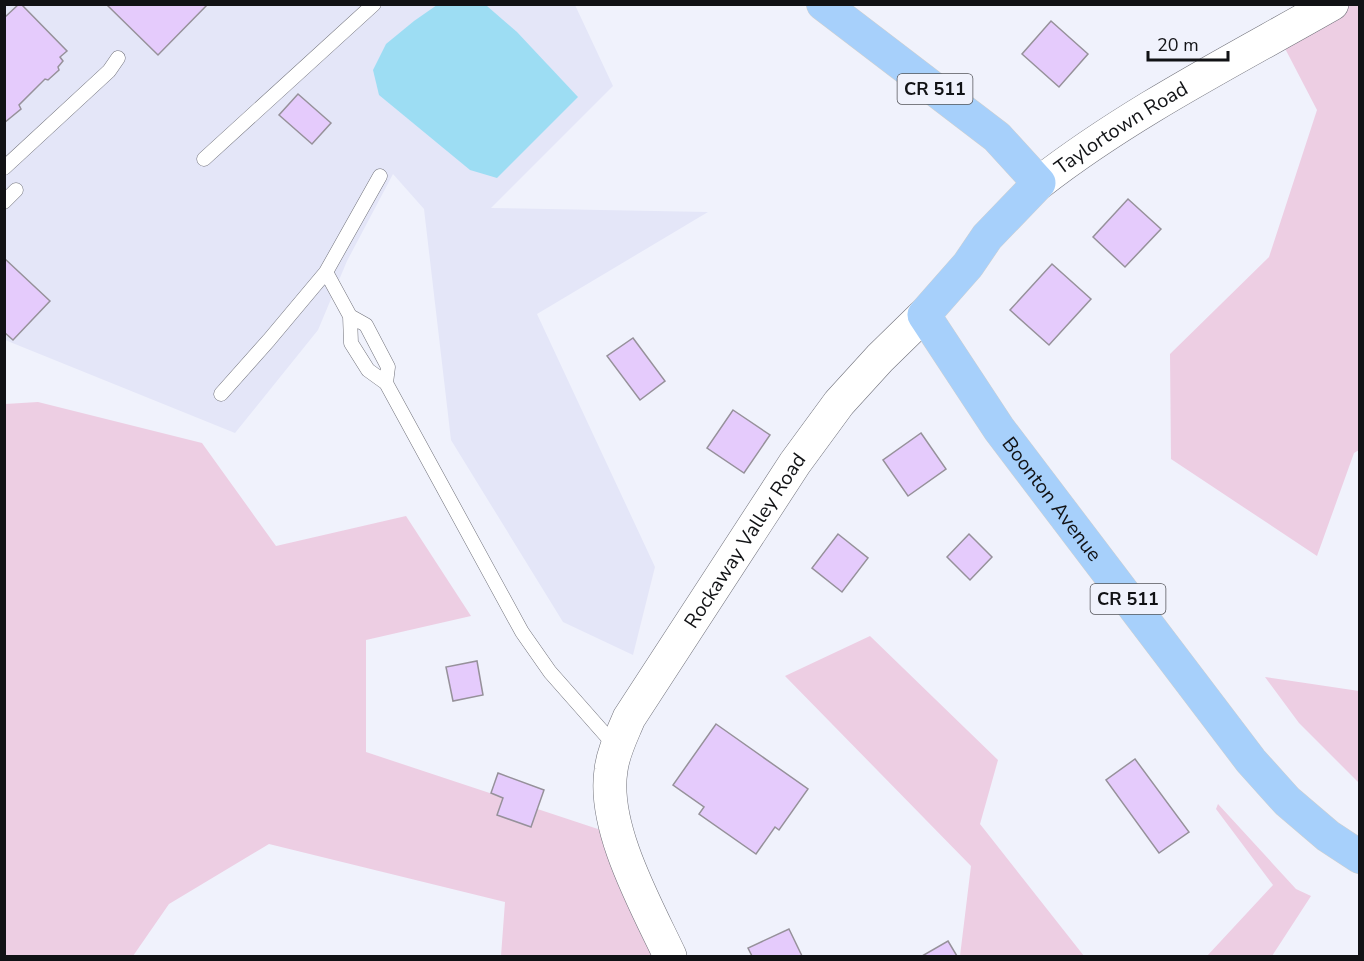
<svg xmlns="http://www.w3.org/2000/svg" width="1364" height="961" viewBox="0 0 1364 961" font-family="'Nunito Sans',sans-serif">
  <style>
    .built { fill: #e4e6f8 }
    .green { fill: #edcee3 }
    .water { fill: #9dddf3 }
    .building { fill: #e5cbfc; stroke: #96919a; stroke-width: 1.5 }
    .lines { fill: none; stroke-linecap: round; stroke-linejoin: round }
    .lane-casing { stroke: #70717a; stroke-width: 15 }
    .secondary-casing { stroke: #70717a; stroke-width: 34 }
    .primary-casing { stroke: #cfd0d0; stroke-width: 34 }
    .lane { stroke: #fff; stroke-width: 14 }
    .secondary { stroke: #fff; stroke-width: 33 }
    .primary { stroke: #a7d0fb; stroke-width: 33 }
    .labels { text-anchor: middle; stroke-width: 4.5; stroke-linejoin: round; paint-order: stroke }
    .shield { fill: #f0f2fc; stroke: #54555a; stroke-width: 1.5 }
    .shield-label { font-size: 18px; font-weight: bold; fill: #111215 }
    .street-label { font-size: 20px; fill: #111215; stroke: #f0f2fc }
  </style>
  <rect width="100%" height="100%" fill="#f0f2fc"/>
  <path class="built" d="M4,5H575L613,86L491,208L708,212L537,314L655,567L633,655L563,622L451,440L424,209L393,174L347,261L318,330L235,433L5,340Z"/>
  <path class="green" d="M1325,5H1359V450L1354,453L1317,556L1171,459L1170,354L1269,257L1317,110L1277,33Z
    M38,402L202,443L276,546L406,516L471,616L366,640V752L619,836L672,956H501L505,902L269,844L169,904L133,956H5V404Z
    M870,636L998,760L980,824L1084,956H960L971,866L785,676Z
    M1265,677L1359,691V783L1299,723Z
    M1218,804L1296,889L1311,896L1272,956H1207L1273,885L1216,809Z"/>
  <path class="water" d="M437,5L487,6L517,32L578,97L497,178L470,170L379,95L373,70L386,44L414,21Z"/>
  <path class="building" d="M19,4H21L67,51L60,57L63,61L58,67L59,70L48,80L45,79L19,105L21,109L4,123V18Z
    M106,4H208L158,55Z
    M1051,21L1088,54L1059,87L1022,54Z
    M298,94L331,123L312,144L279,115Z
    M1128,199L1161,229L1125,267L1093,237Z
    M4,258L50,301L13,340L4,332Z
    M1052,264L1091,299L1049,345L1010,310Z
    M633,338L665,381L640,400L607,356Z
    M733,410L770,435L744,473L707,448Z
    M921,433L946,469L908,496L883,460Z
    M838,534L868,558L842,592L812,568Z
    M969,534L992,557L970,580L947,557Z
    M477,661L483,695L453,701L446,667Z
    M716,724L808,789L779,830L775,827L756,854L699,814L704,807L673,785Z
    M1135,759L1189,832L1159,853L1106,780Z
    M498,773L544,790L531,827L497,815L503,798L491,793Z
    M789,929L802,956H752L748,948Z
    M948,941L957,956H922Z"/>
  <g class="lines">
    <g class="lane-casing">
      <path id="lane" d="M204,159L374,4
        M4,168L109,71L118,58
        M4,202L16,190
        M326,272L350,316L351,343L368,370L386,383L522,632L550,672L617,748
        M350,316L366,325L388,367L386,383
        M221,394L269,340L326,272L380,176"/>
    </g>
    <g class="secondary-casing">
      <g id="secondary">
        <path id="s1" d="M1039,183C1129,113 1232,61 1332,4"/>
        <path id="s2" d="M670,956C646,905 602,827 611,770C613,752 622,735 629,718L795,463L839,403L880,358L924,315"/>
      </g>
    </g>
    <g class="primary-casing">
      <g id="primary">
        <path id="s3" d="M823,4L997,137L1039,183L987,237L968,265L924,315L999,429L1251,761L1287,801L1328,836L1360,857"/>
      </g>
    </g>
    <use href="#lane" class="lane"/>
    <use href="#secondary" class="secondary"/>
    <use href="#primary" class="primary"/>
  </g>
  <g class="labels">
    <g class="shield">
      <rect x="897.5" y="74" width="75" height="30" rx="4.5"/>
      <rect x="1090.5" y="584" width="75" height="30" rx="4.5"/>
    </g>
    <g class="shield-label">
      <text x="935" y="95">CR 511</text>
      <text x="1128" y="605">CR 511</text>
    </g>
    <g class="street-label">
      <text dy="7" stroke="none"><textPath href="#s1" startOffset="99">Taylortown Road</textPath></text>
      <text dy="7" stroke="none"><textPath href="#s3" startOffset="681">Boonton Avenue</textPath></text>
      <text dy="7" stroke="none"><textPath href="#s2" startOffset="465">Rockaway Valley Road</textPath></text>
    </g>
  </g>
  <rect width="1364" height="961" fill="none" stroke="#111215" stroke-width="12"/>
  <path d="M1148 51v9h80v-9" fill="none" stroke="#111215" stroke-width="3"/>
  <text x="1157" y="51" font-size="18" fill="#111215" stroke="#f0f2fc" stroke-width="4.5" paint-order="stroke">20 m</text>
</svg>
